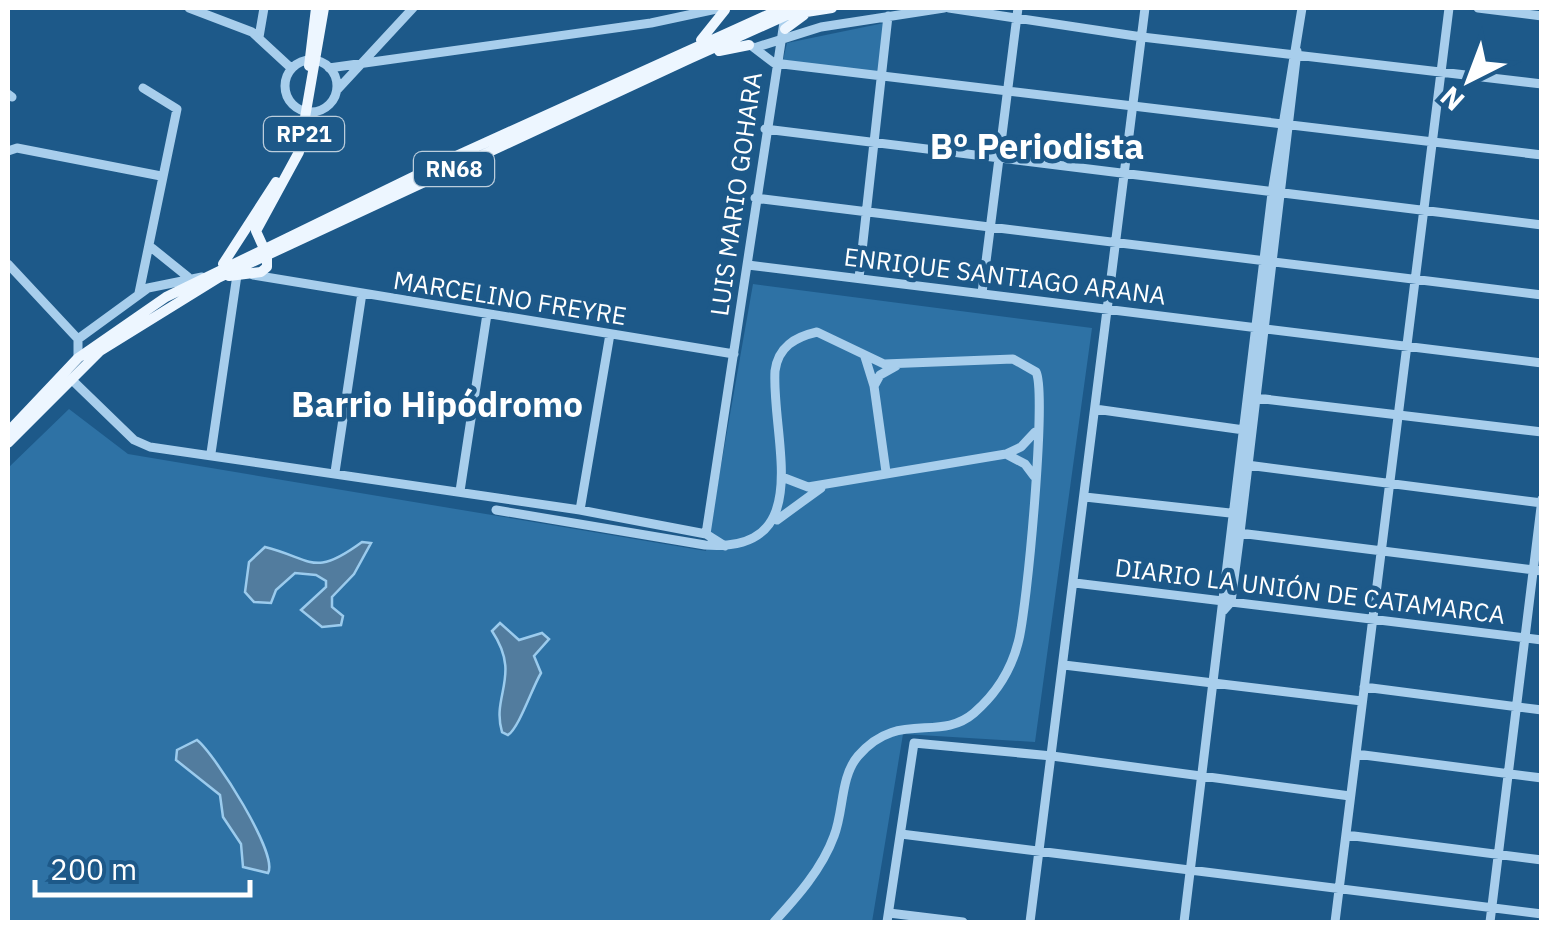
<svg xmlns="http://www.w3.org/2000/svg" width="1549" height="930" viewBox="0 0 1549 930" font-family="'IBM Plex Sans',sans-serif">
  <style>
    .green { fill: #2e72a5 }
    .water { fill: #527c9e; stroke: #9bcbed; stroke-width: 2.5 }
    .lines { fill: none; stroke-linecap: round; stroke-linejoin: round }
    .minor { stroke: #a8ceec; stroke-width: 9 }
    .major { stroke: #edf6ff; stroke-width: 10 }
    .labels { text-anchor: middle; stroke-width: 9; stroke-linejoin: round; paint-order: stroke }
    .shield { fill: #1d5989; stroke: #bbcddc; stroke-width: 2.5 }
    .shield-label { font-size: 22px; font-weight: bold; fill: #fff }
    .street-label { font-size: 25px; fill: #fff; stroke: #1d5989 }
    .district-label { font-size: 35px; font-weight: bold; fill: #fff; stroke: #1d5989 }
  </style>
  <rect width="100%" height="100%" fill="#1d5989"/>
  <path class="green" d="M884,23L883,74L783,60L787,43Z
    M753,284L1092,328L1035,742L903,734L872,922H8V468L69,409L128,454L706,551Z"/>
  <path class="water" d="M362,542L371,543L354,574L332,597V607L343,616L341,625L322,627L301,610L326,587V581L316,575L295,573L276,590L271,603L254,602L245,592L249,562L265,547C313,559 313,578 362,542Z
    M500,623L519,640L542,633L549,639L534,656L541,673C532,688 519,728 508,735L502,732C491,695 522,676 492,631Z
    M197,740C215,754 279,855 268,873L243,867L241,844L223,817L220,795L176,760L177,750Z"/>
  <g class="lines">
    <path class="minor" d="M189,8L252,32L291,68
      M949,8L1142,37L1542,84
      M1478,8L1542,16
      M259,37L264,8
      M753,47L774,63L1542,155
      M757,47L821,27L944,8
      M285 86a26 26 0 1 1 52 0a26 26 0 1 1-52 0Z
      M329,68L651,23L721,8
      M337,90L413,8
      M8,94L12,97
      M765,129L1542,225
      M8,151L17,148L161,176
      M755,198L1542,295
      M152,248L188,277
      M8,264L78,339V358
      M748,265L1542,363
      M253,275L734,354
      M859,278L888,16
      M139,293L177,109L143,88
      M982,293L1018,8
      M78,339L148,288L202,277
      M865,357L874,386L886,472
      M70,378L134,440L150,447L580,510L706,534L725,546
      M874,386L880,375L896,366
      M1256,398L1542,432
      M1095,409L1244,430
      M211,453L237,275
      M1006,454L1025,464L1034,476
      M1247,465L1542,503
      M335,472L362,293
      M782,477L808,487L1006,454L1021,447L1035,432
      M460,491L487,314
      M1085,497L1239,514
      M496,510L705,545C818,554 771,438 775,371C778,347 795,337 817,332L884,364L1013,359L1036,372C1047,392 1027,612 1018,643C1011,670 996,694 974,713C939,743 898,709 858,756C840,777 844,811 834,836C822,869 797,897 774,922
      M580,510L610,334
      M777,520L821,488
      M1239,533L1542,571
      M706,534L786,9
      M1075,583L1542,640
      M1223,611L1231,602L1240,533L1297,51
      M1064,665L1362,701
      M1364,687L1542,710
      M1356,754L1542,778
      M901,834L1542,914
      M1346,835L1542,860
      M889,913L963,922
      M887,922L914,743L1052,756L1350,796
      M1030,922L1145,8
      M1184,922L1272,193L1302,8
      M1335,922L1449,8
      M1490,922L1542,499"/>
    <path class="major" d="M785,29L804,15
      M701,40L725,10
      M719,51L749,45
      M309,66L316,8
      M223,264L276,182
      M229,276L261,272L267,267V255L256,231L299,152L324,8
      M8,432L78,358L166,297L456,156L783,8
      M8,443L100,351L218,278L689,59L787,15L832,8"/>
  </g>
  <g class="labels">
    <g class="shield">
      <rect x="264" y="117" width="80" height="34" rx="8"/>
      <rect x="414" y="152" width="80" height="34" rx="8"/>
    </g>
    <g class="shield-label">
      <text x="304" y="142">RP21</text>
      <text x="454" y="177">RN68</text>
    </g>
    <g class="street-label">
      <text transform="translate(736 194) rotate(-82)" y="9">LUIS MARIO GOHARA</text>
      <text transform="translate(1005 276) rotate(7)" y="9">ENRIQUE SANTIAGO ARANA</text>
      <text transform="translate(510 298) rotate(9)" y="9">MARCELINO FREYRE</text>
      <text transform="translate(1310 591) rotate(7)" y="9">DIARIO LA UNIÓN DE CATAMARCA</text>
    </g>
    <g class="district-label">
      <text x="1037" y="159">Bº Periodista</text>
      <text x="437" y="417">Barrio Hipódromo</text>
    </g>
  </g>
  <rect width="1549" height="930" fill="none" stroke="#ffffff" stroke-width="20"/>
  <g transform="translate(1469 80) rotate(222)" stroke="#1d5989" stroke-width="8" paint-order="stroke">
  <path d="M0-8L18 38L0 25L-18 38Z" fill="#ffffff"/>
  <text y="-15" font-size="28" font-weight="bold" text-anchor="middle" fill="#ffffff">N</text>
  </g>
  <path d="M35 880v15h215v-15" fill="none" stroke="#ffffff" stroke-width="5"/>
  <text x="50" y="880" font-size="30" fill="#ffffff" stroke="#1d5989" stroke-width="8" paint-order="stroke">200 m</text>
</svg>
